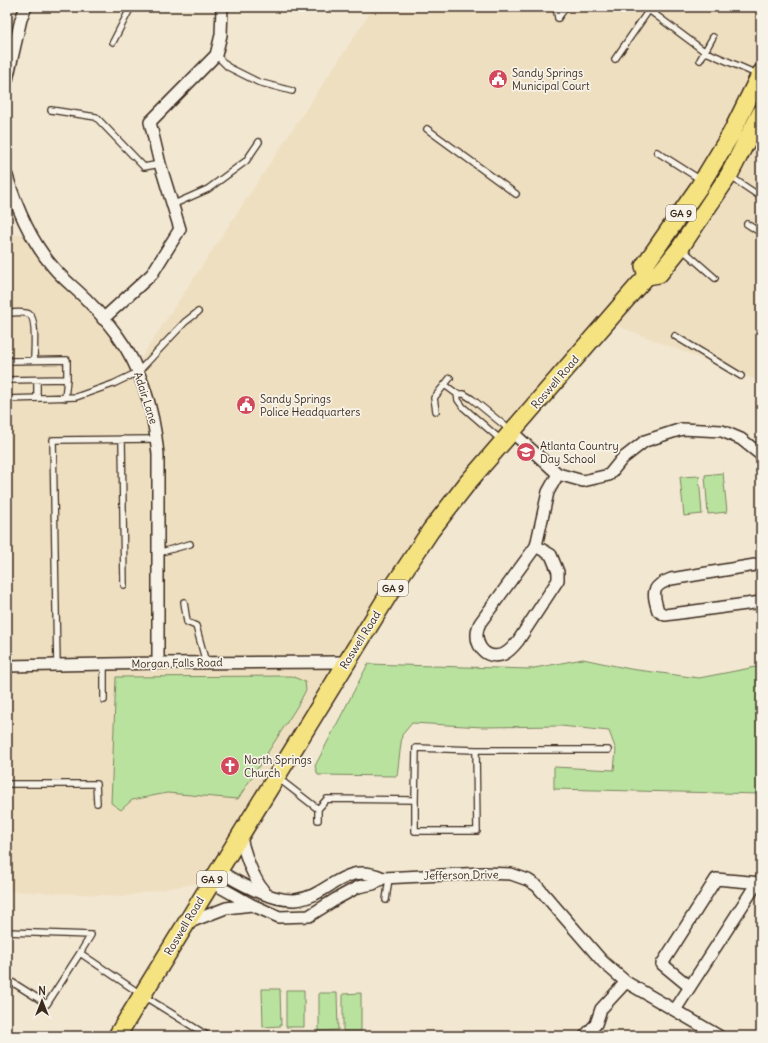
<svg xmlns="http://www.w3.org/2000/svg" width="768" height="1043" viewBox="0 0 768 1043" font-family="Delius,sans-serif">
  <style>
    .built { fill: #efdfc1 }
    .green { fill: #b9e29f; stroke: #7a865e }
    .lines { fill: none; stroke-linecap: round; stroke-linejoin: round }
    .service-casing { stroke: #3b2a1e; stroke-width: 8 }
    .minor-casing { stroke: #3b2a1e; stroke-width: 14 }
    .primary-casing { stroke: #3b2a1e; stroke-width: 20 }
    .service { stroke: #f7f3e8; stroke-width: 5.5 }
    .minor { stroke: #f7f3e8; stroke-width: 11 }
    .primary { stroke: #f5e382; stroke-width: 17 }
    .labels { text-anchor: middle; stroke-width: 3.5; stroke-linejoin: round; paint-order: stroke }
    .shield { fill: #f7f3e8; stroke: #73665b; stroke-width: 1 }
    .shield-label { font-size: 10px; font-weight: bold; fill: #3b2a1e }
    .poi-label { font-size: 11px; fill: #3b2a1e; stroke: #f7f3e8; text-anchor: start }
    .street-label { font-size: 11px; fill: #3b2a1e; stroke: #f7f3e8 }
  </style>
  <rect width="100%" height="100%" fill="#f2e7d1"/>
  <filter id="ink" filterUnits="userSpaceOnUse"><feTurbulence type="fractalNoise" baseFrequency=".025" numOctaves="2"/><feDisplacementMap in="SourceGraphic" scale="8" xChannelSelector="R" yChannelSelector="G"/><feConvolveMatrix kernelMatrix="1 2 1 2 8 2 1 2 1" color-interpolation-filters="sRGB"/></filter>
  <g filter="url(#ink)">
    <path class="built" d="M374,7H761V382L600,319L359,631L210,881L125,896L7,891V236L24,234L138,362Z"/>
    <path class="green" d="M723,473L727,512L708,514L705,475Z
      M699,476L702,514L684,516L680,477Z
      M583,659L630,669L699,678L761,666V794L554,789V767L614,770L616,750L609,731L561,726L483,727L412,723L402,735L397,776L318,775L315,766L368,664L529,669Z
      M292,676L305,682L306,690L298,705L238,799L167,793L132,800L121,810L111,803L116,677Z
      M262,989H280L281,1026L263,1027Z
      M286,990H304V1027H286Z
      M319,993H337L338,1030L319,1031Z
      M361,993V1031H343V994Z"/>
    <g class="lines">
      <g class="service-casing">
        <path id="service" d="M556,7L558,18
          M558,18L566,7
          M113,42L131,7
          M216,55L228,67L258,82L292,91
          M615,59L649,10L704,51L759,75
          M700,60L713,37
          M51,110L96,117L144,167L160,164
          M427,129L516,194
          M657,152L701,180
          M731,177L761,197
          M172,205L208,189L246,161L259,142
          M747,224L761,233
          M682,249L715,278
          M7,313C14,313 23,311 29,314C37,318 34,351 34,360
          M675,336L741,376
          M7,361L67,360V379
          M7,380L67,379L65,398
          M37,380V398
          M445,385L457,394H464L472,399L510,430
          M457,394L458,400L463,407L501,440
          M7,399L76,397L113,384L138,372L185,322L198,312
          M436,411L434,398L450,378
          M122,439L124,585
          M7,492V502
          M158,553L190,544
          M184,602L187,622L196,626L206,663
          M57,665L53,440L156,439
          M104,700V664
          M278,778L318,809V820
          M7,784H96L97,803
          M415,800L416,748L476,750
          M318,809L327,799L415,800V831H477L476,750H608
          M386,900L389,878
          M7,932L91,935L80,953L142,995L208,1036
          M7,979L47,1004L80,953"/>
      </g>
      <g class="minor-casing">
        <path id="minor" d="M7,80L21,19L26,7
          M7,176C17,209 30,240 53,267C63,279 75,288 86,299C97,310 108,323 117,335C143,370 154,412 158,454V663
          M103,319L152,274L180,229L160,164L150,122L216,55L221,35L222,7
          M512,432L558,474L583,481L609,475L622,459L645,441L682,429L722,431L741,439L761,455
          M536,546L551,555L558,572V580L518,641C514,646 510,651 504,654C483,662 471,640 480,623L536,546L548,492L558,474
          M761,564L671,579C652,586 652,591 658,611L665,615L761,602
          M7,666L158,663L347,662
          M240,834C245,855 252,877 265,893
          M218,870C238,883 271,901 295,900C329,897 343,860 383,878L483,873L511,874L528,880L537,886L603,962L626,982L719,1036
          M211,882L252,905L279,917L309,916L336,899L358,887L373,884L383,878
          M185,924L226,908L252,905
          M690,987L662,964L716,879L761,883
          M675,1010L757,883
          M585,1036L596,1024L601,1009L626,982"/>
      </g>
      <g class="primary-casing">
        <path id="primary" d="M647,276L644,266L699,187L731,134L761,73
          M117,1036L347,662L395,584L431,530L469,481L636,288L647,276L659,274L680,248L729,175L761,113"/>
      </g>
      <use href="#service" class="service"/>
      <use href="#minor" class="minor"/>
      <use href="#primary" class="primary"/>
    </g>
  </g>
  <defs>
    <g id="civic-disc" transform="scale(1)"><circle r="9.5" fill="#d1495b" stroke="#f7f3e8"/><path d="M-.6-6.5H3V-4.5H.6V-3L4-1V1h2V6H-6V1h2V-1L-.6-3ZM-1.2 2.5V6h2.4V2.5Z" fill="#fff"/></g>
    <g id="school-disc" transform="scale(1)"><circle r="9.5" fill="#d1495b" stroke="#f7f3e8"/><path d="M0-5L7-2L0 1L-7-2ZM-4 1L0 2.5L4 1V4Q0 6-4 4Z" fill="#fff"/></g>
    <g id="church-disc" transform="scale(1)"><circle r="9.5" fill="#d1495b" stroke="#f7f3e8"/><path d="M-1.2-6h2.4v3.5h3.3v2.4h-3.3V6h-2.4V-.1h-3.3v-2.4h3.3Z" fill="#fff"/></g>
  </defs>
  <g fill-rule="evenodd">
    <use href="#civic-disc" x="498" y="79"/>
    <use href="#civic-disc" x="246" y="405"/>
    <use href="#school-disc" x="526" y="452"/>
    <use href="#church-disc" x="230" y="766"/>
  </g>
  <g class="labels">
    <g class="shield">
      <rect x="666" y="205" width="30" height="16" rx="3"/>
      <rect x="378" y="580" width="30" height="16" rx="3"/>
      <rect x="197" y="871" width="30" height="16" rx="3"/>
    </g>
    <g class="shield-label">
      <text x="681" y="217">GA 9</text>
      <text x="393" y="592">GA 9</text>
      <text x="212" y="883">GA 9</text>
    </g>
    <g class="poi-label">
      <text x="512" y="77">Sandy Springs<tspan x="512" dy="13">Municipal Court</tspan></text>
      <text x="260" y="403">Sandy Springs<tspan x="260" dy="13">Police Headquarters</tspan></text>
      <text x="540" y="450">Atlanta Country<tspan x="540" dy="13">Day School</tspan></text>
      <text x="244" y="764">North Springs<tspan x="244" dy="13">Church</tspan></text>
    </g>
    <g class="street-label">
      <text transform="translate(555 382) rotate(-49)" y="4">Roswell Road</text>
      <text transform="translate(146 398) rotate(72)" y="4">Adair Lane</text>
      <text transform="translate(360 640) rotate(-58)" y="4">Roswell Road</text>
      <text transform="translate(177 663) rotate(-1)" y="4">Morgan Falls Road</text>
      <text transform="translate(461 875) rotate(-1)" y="4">Jefferson Drive</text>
      <text transform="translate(184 926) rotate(-59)" y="4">Roswell Road</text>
    </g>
  </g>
  <rect width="768" height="1043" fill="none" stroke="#f7f3e8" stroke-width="24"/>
  <rect x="12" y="12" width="744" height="1019" fill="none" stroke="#3b2a1e" stroke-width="1.5" filter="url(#ink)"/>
  <g transform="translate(42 1001)" stroke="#f7f3e8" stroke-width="3" paint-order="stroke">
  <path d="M0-3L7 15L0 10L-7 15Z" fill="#3b2a1e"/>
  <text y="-6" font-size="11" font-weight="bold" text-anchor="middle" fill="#3b2a1e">N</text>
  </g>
</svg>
